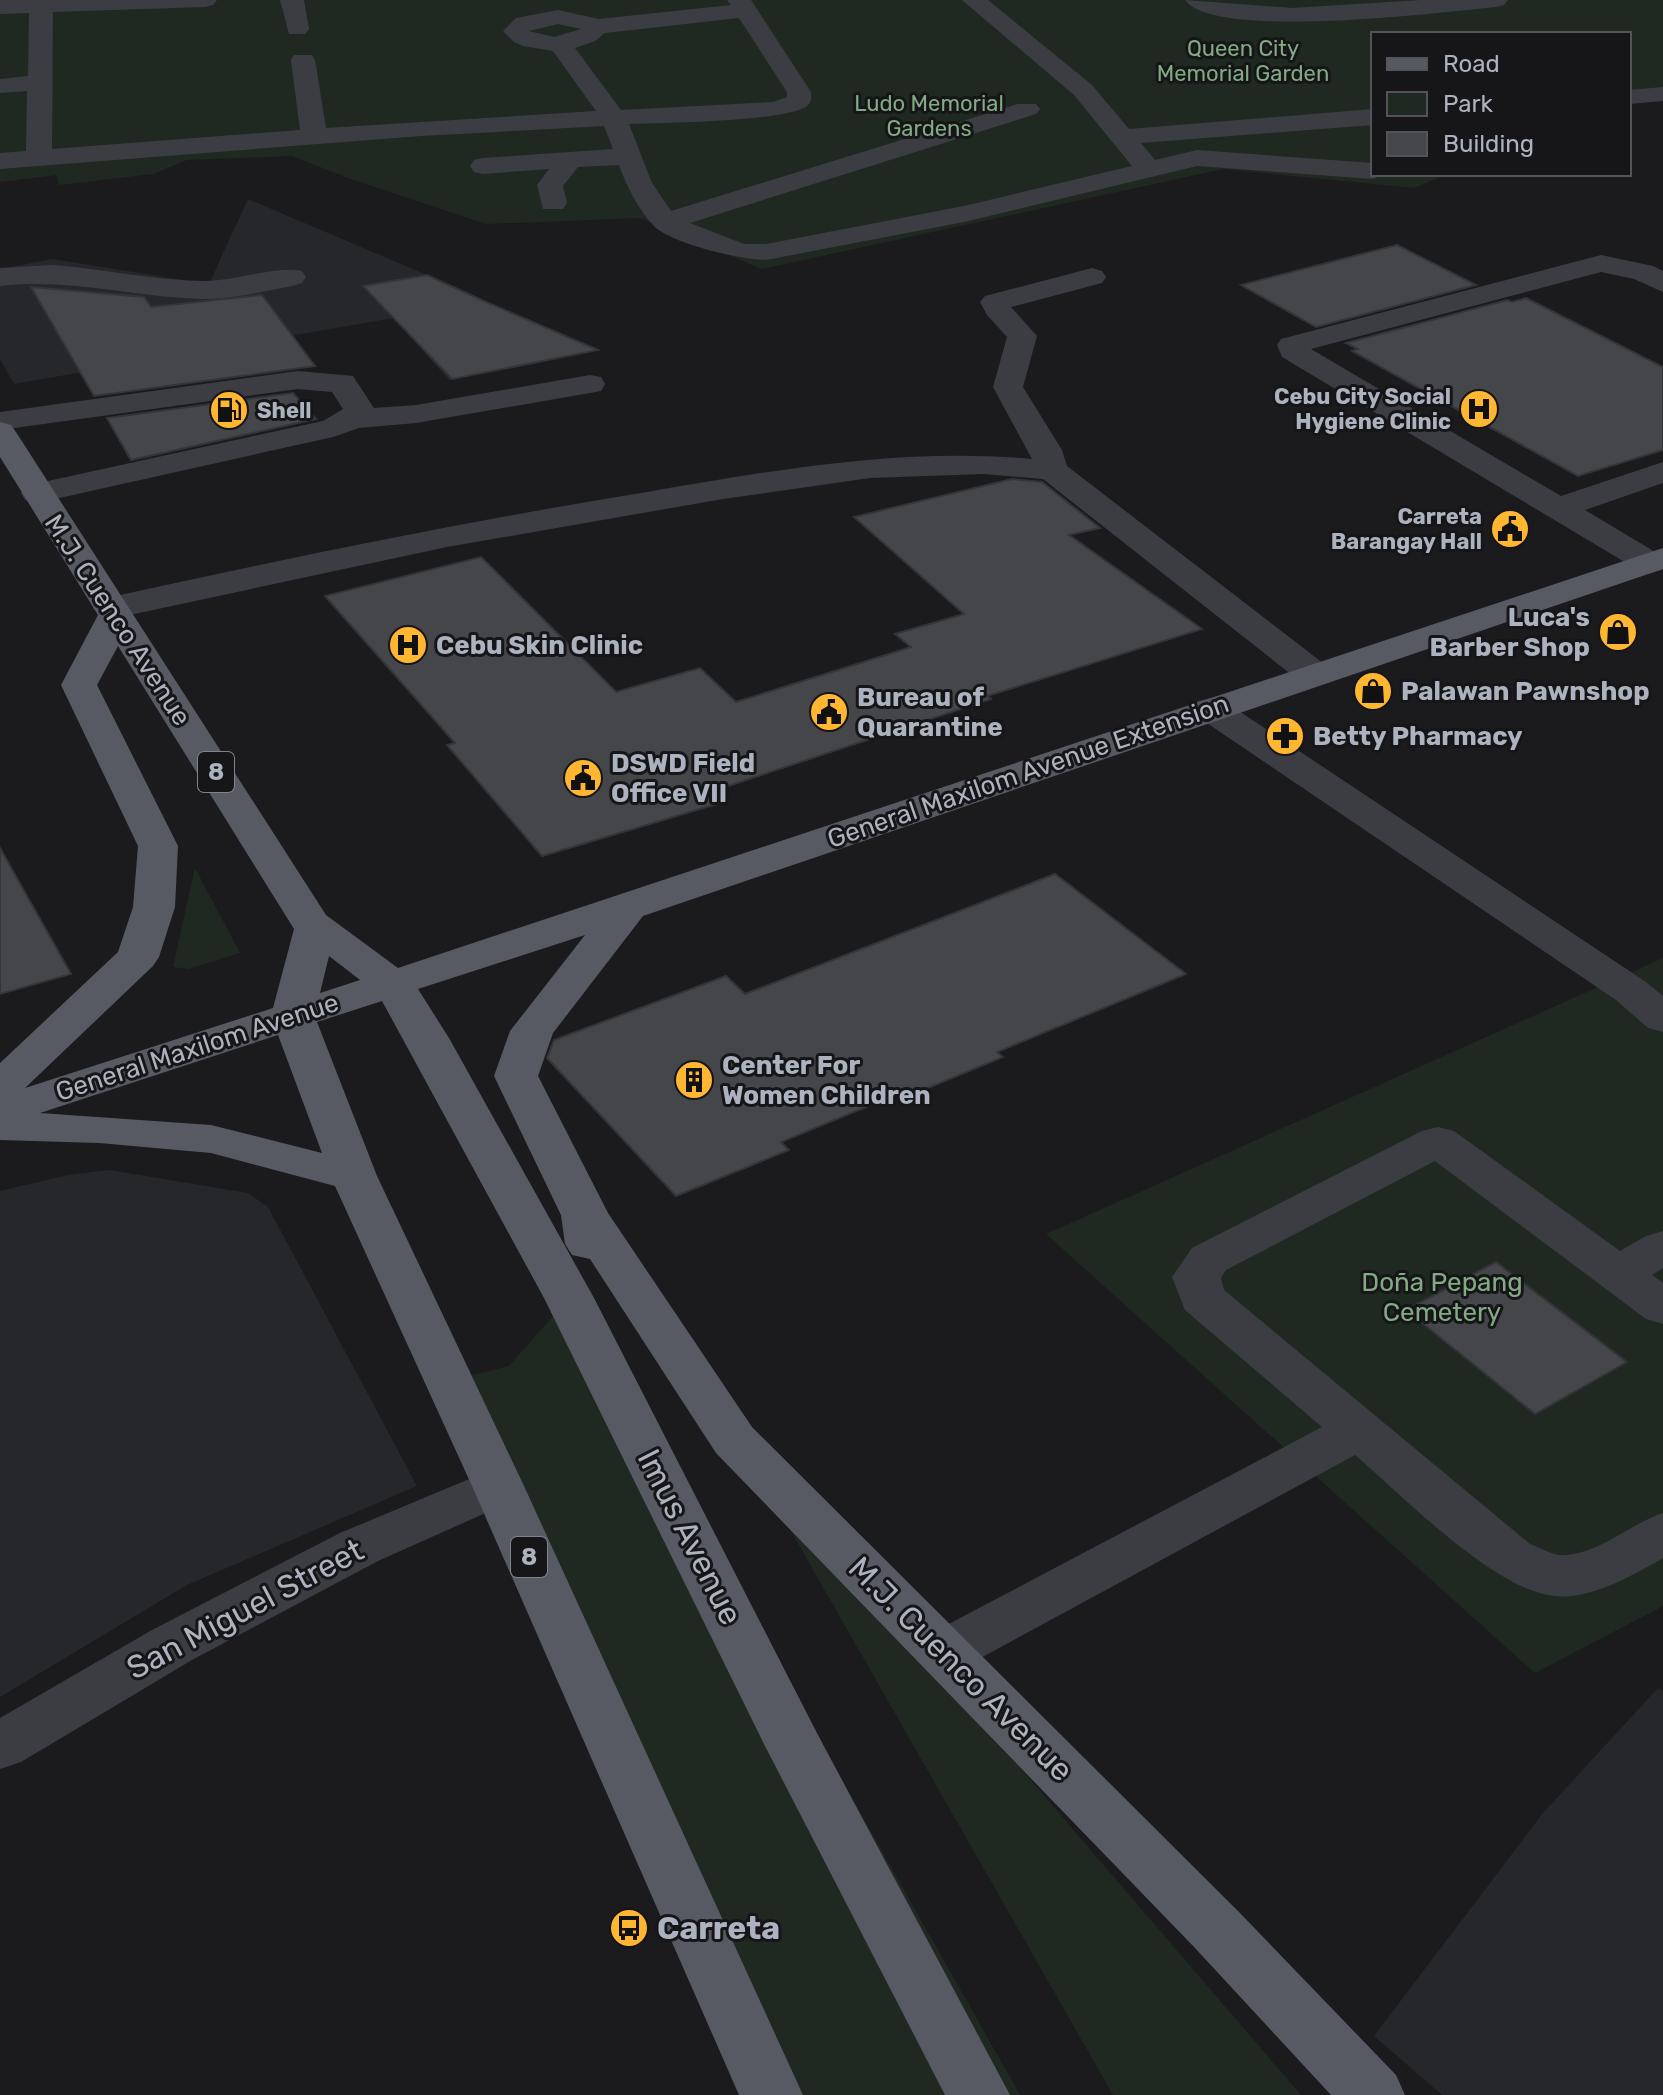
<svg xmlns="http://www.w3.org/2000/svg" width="1663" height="2095" viewBox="0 0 1663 2095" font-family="Rubik,sans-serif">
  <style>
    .built { fill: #26272b }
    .green { fill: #202921 }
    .building { fill: #45464a; stroke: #34353a; stroke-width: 2 }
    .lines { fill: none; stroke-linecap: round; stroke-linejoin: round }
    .minor { fill: #3b3d43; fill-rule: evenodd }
    .major { fill: #575a62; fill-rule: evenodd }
    .labels { text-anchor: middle; stroke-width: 6; stroke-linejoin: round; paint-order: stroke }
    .far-park-label { font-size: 22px; fill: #82aa84; stroke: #161618 }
    .far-poi-label { font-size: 22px; font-weight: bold; fill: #acb2be; stroke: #161618; text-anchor: end }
    .shield { fill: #161618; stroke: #7f838c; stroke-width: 2 }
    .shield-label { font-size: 24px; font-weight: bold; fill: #acb2be }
    .poi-label { font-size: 26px; font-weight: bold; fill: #acb2be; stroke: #161618; text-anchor: start }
    .street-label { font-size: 26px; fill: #acb2be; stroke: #161618 }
    .park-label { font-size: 26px; fill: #82aa84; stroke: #161618 }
    .near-street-label { font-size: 32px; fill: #acb2be; stroke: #161618 }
    .near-poi-label { font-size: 32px; font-weight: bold; fill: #acb2be; stroke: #161618; text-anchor: start }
  </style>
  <rect width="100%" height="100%" fill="#1b1b1d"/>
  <path class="built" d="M248,199L427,275L598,350L449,380L394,318L14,384L0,359V269L52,259L209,284Z
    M110,1170L248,1193L268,1207L417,1486L187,1585L0,1697V1191L68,1175Z
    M1658,1688L1663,1691V2095H1442L1374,2036L1543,1813Z"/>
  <path class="green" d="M0,0H1663V101L1629,103V34H1373V174H1447L1414,188L1223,169L762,269L640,218L486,224L348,178L292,156L187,160L153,174L59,185L57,175L0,182Z
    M195,868L240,953L188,969L173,967Z
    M1663,958V1606L1535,1673L1046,1234Z
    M569,1298L1020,2095H774L449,1381L509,1366Z
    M751,1461L816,1530L1301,2095H1113Z"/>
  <path class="building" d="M1397,245L1476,285L1316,327L1241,285Z
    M427,275L486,302L598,350L452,379L363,286Z
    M31,287L144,297L151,307L262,295L315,366L94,396Z
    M1526,298L1663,367V450L1578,476L1352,351L1358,349L1346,343L1507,300L1512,302Z
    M293,393L316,419L131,460L107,418Z
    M1012,479L1042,482L1100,528L1069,535L1202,629L987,696L991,699L707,793L717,804L542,856L447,745L455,743L325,596L481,557L616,692L700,668L736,702L911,647L895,634L964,614L854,517Z
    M0,848L71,974L0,994Z
    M1055,874L1186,974L997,1052L1003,1057L911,1095L907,1090L781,1142L789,1150L676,1196L547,1058L554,1040L726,976L745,994Z
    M1496,1262L1627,1362L1535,1414L1406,1310Z"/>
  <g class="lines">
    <path class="minor" d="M0,0H217L213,5L205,7L53,12L52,149L300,130L291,60L294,55H312L315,60L326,128L596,111L553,51L523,46L514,42L503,31L516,18L558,10L599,19L731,5L727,0H751L811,92C811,97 812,100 809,104C796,122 657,123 629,124L652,183L671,211L1018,104H1036L1040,109L1036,114L690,223L744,244H766L964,206L1132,166L1074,95L962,0H988L1092,85L1129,129L1373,109V125L1141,143L1155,160L1197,150L1373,163V174H1384L1373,179L1197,166L964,222L766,260C742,260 668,243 653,225C638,209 626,185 619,165L578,167L563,186L567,203L563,209H543L537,185L549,169L483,174L474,172L470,166L474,160L483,158L613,149L604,126L421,136L0,169V153L26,151L27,91L0,93V79L28,76L29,13L0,14ZM739,18L787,92V97L773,102L621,110L575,48L595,41L605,33ZM558,24L581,29L554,37L529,31Z
      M280,0H304L309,29L305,34H289Z
      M1185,0L1292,8L1421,0H1508L1504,5L1496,7C1443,12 1215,41 1185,0Z
      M1663,87V101L1629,104V90Z
      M1601,255L1653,266L1663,271V292L1634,279L1601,272L1311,349L1561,496L1663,462V483L1585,510L1662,556V570L1650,573L1638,570L1282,357L1277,345L1281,339Z
      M53,265C103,269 152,280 203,281C232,282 278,265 302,271L306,277L302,283L292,286C262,292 232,299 201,299C133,297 69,278 0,286V268Z
      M1092,268L1102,271L1106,277L1102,283L1011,307L1037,336L1023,387L1062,450L1067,466L1328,667L1333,675L1328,683L1315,686L1302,683L1043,479L984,474L870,478L723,499L447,547L111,619L99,615L93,608L99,601L111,597C289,558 467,521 647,492C775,470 902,447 1032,459L993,387L1007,337L987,315L980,302L985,296Z
      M298,371L353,376L374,408L416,405L590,375L601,377L605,384L601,391L590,393L416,423L359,428L333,437L37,503L25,500L21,493L25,486L323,421L343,409L332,392L298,389L0,430V412Z
      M1211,698L1224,701L1646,982L1663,996V1032L1648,1028L1616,1000L1198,717L1192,709L1198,701Z
      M1438,1127L1454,1131L1620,1251L1646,1236L1663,1231V1268L1652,1275L1663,1283V1324L1646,1319L1435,1161L1226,1270L1221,1278L1224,1290L1530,1544C1539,1547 1550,1554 1559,1555C1596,1557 1629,1524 1663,1513V1558C1633,1575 1591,1600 1554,1596C1494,1590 1402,1495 1355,1455L964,1667L944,1674L924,1667L916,1652L924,1637L1322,1427L1185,1310L1172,1277L1192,1248L1422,1131Z
      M498,1467L517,1473L524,1486L517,1499L378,1561L192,1660L21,1762L0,1769V1718L152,1630L340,1533Z"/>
    <path class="major" d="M0,422L11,425L16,432L326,915L398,968L1663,548V569L643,916L553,1033L538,1076L608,1213L752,1427L1239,1912L1396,2075L1405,2095H1331L1195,1948L716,1453L590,1259L572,1255L565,1244L561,1215L494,1076L510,1031L585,935L418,989L449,1038L594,1298L818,1735L1010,2095H945L765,1746L544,1298L382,1001L317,1022L377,1176L524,1486L803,2095H739L472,1486L335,1186L211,1153L99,1143L0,1140V1063L118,952L133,907L138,846L61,685L98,615L0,457ZM118,646L294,929L273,1008L25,1088L153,966L159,957L175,907L178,846L97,685ZM329,956L360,980L320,993ZM278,1035L322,1153L211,1125L40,1113Z"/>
  </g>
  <defs>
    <g id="hospital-disc" transform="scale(2)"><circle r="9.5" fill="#ffb631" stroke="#161618"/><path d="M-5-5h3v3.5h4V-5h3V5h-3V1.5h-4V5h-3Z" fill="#111"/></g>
    <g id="fuel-disc" transform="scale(2)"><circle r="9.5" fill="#ffb631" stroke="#161618"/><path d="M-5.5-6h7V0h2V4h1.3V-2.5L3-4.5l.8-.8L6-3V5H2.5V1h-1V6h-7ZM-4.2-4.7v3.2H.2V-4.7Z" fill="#111"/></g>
    <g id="civic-disc" transform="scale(2)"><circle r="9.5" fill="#ffb631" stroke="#161618"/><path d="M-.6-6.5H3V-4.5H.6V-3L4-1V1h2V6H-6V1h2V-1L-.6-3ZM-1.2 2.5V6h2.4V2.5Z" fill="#111"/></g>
    <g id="shop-disc" transform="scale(2)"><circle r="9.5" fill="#ffb631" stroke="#161618"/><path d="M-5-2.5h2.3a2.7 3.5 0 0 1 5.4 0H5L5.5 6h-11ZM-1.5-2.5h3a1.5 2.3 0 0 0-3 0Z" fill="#111"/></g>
    <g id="pharmacy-disc" transform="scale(2)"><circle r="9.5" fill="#ffb631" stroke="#161618"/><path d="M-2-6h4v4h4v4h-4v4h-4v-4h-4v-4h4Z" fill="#111"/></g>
    <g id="building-disc" transform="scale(2)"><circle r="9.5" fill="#ffb631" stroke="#161618"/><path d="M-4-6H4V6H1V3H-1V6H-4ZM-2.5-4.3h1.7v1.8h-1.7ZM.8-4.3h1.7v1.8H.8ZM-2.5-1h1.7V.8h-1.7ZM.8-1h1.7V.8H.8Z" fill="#111"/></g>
    <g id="bus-disc" transform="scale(2)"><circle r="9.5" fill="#ffb631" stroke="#161618"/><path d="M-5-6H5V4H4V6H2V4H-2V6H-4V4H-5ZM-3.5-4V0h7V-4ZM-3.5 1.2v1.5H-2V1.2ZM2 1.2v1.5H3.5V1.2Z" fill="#111"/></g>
  </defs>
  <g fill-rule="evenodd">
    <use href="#hospital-disc" x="1479" y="409"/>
    <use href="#fuel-disc" x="229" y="410"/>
    <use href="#civic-disc" x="1510" y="529"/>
    <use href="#shop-disc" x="1618" y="632"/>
    <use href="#hospital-disc" x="408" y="645"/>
    <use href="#shop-disc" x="1373" y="691"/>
    <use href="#civic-disc" x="829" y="712"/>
    <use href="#pharmacy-disc" x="1285" y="736"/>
    <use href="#civic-disc" x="583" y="778"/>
    <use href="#building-disc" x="694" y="1080"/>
    <use href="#bus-disc" x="629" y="1928"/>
  </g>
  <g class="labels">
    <g class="far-park-label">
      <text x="1243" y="56">Queen City<tspan x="1243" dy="25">Memorial Garden</tspan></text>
      <text x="929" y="111">Ludo Memorial<tspan x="929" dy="25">Gardens</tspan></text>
    </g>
    <g class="far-poi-label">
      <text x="1451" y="404">Cebu City Social<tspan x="1451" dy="25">Hygiene Clinic</tspan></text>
      <text x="257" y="418" text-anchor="start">Shell</text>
      <text x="1482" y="524">Carreta<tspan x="1482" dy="25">Barangay Hall</tspan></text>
    </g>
    <g class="shield">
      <rect x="198" y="752" width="36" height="40" rx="6"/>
      <rect x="511" y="1537" width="36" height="40" rx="6"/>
    </g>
    <g class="shield-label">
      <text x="216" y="780">8</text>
      <text x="529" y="1565">8</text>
    </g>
    <g class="poi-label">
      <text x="1590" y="626" text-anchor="end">Luca's<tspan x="1590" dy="30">Barber Shop</tspan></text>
      <text x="436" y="654">Cebu Skin Clinic</text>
      <text x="1401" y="700">Palawan Pawnshop</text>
      <text x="857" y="706">Bureau of<tspan x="857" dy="30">Quarantine</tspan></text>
      <text x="1313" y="745">Betty Pharmacy</text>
      <text x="611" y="772">DSWD Field<tspan x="611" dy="30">Office VII</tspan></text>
      <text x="722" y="1074">Center For<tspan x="722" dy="30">Women Children</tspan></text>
    </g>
    <g class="street-label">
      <text transform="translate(118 620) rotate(57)" y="9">M.J. Cuenco Avenue</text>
      <text transform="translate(1028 771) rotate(-19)" y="9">General Maxilom Avenue Extension</text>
      <text transform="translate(197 1047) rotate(-18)" y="9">General Maxilom Avenue</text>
    </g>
    <g class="park-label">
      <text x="1442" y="1291">Doña Pepang<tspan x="1442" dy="30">Cemetery</tspan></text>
    </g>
    <g class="near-street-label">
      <text transform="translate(690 1537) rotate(63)" y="11">Imus Avenue</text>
      <text transform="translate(245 1609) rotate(-28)" y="11">San Miguel Street</text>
      <text transform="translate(961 1669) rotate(45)" y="11">M.J. Cuenco Avenue</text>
    </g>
    <g class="near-poi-label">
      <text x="657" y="1939">Carreta</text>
    </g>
  </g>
  <rect x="1371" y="32" width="260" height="144" fill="#161618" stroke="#52545a" stroke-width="2"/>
  <rect x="1387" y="58" width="40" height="12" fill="#575a62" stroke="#52545a" stroke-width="2"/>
  <text x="1443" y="72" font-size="24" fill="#acb2be">Road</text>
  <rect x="1387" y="92" width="40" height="24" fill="#202921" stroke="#52545a" stroke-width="2"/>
  <text x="1443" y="112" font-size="24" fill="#acb2be">Park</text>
  <rect x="1387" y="132" width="40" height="24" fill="#45464a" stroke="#52545a" stroke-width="2"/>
  <text x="1443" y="152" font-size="24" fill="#acb2be">Building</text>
</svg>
